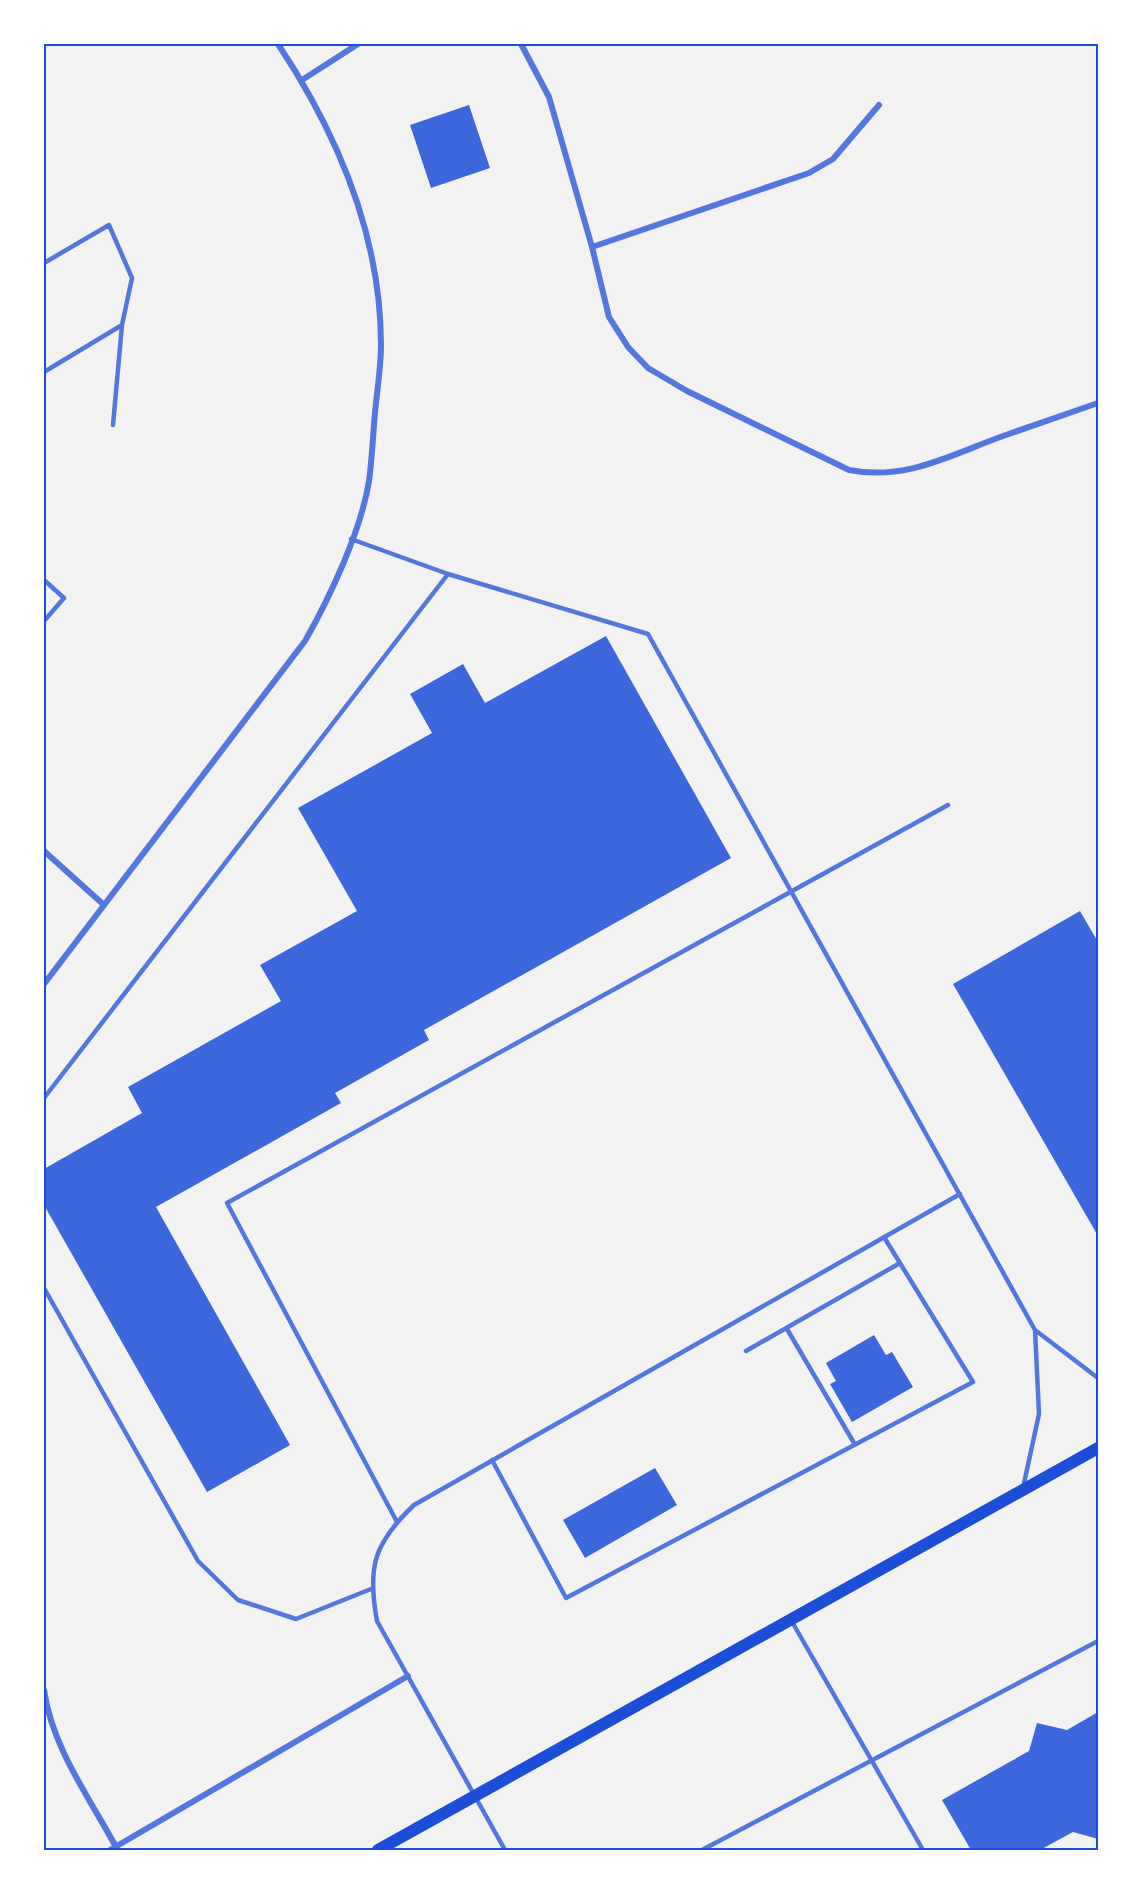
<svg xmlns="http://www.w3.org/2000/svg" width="1142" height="1894" viewBox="0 0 1142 1894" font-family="Commissioner,sans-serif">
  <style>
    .building { fill: #3d67dc }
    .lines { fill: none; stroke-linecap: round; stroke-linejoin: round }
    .service { stroke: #5277de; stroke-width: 4.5 }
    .minor { stroke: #5277de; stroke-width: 6 }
    .secondary { stroke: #1d4ed8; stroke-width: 12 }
    .neatline { fill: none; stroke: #1d4ed8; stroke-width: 2 }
  </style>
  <rect width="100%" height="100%" fill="#f2f2f2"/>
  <path class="building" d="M469,105L490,168L431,188L410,125Z
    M606,636L731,858L424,1030L429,1040L335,1093L341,1103L156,1207L290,1445L207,1492L44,1205V1169L142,1113L128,1087L281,1001L260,965L357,911L298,808L432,733L410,694L463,664L485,703Z
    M1080,911L1098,942V1236L953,984Z
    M874,1335L886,1355L892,1352L913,1387L852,1422L830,1384L836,1381L826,1363Z
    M655,1468L677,1505L585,1558L563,1520Z
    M1098,1712V1839L1073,1832L1040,1850H971L942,1800L1029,1751L1037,1723L1067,1730Z"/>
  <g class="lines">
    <path class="service" d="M44,263L109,225L132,278L122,325L44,372
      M113,425L122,325
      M351,539L448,574L648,634L1035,1330L1098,1378
      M44,580L64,598L44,621
      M44,1098L448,574
      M44,1288L198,1561L238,1600L296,1619L371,1589
      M787,1329L854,1443
      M746,1351L900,1263
      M492,1460L566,1598L973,1382L884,1237
      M1023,1488L1039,1414L1035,1330
      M397,1522L227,1203L948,805
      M791,1620L923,1850
      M505,1850L377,1621C367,1567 374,1543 414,1505L960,1194
      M702,1850L1098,1641"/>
    <path class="minor" d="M521,44L549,97L592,247L609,317L628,347L648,368L687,391L849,470C907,481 950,455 1003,436C1035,425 1067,414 1098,403
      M302,80L358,44
      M592,247L809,173L833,159L879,105
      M44,851L104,905
      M44,984L305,641C330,597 361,531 369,481C372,459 373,435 375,413C377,391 381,367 381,345C381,235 337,133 278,44
      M44,1690C52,1747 89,1797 116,1847
      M110,1850L408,1676"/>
    <path class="secondary" d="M378,1850L1098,1448"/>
  </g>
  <rect width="1142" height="1894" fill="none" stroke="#ffffff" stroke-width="90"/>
  <rect x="45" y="45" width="1052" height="1804" class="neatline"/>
</svg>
